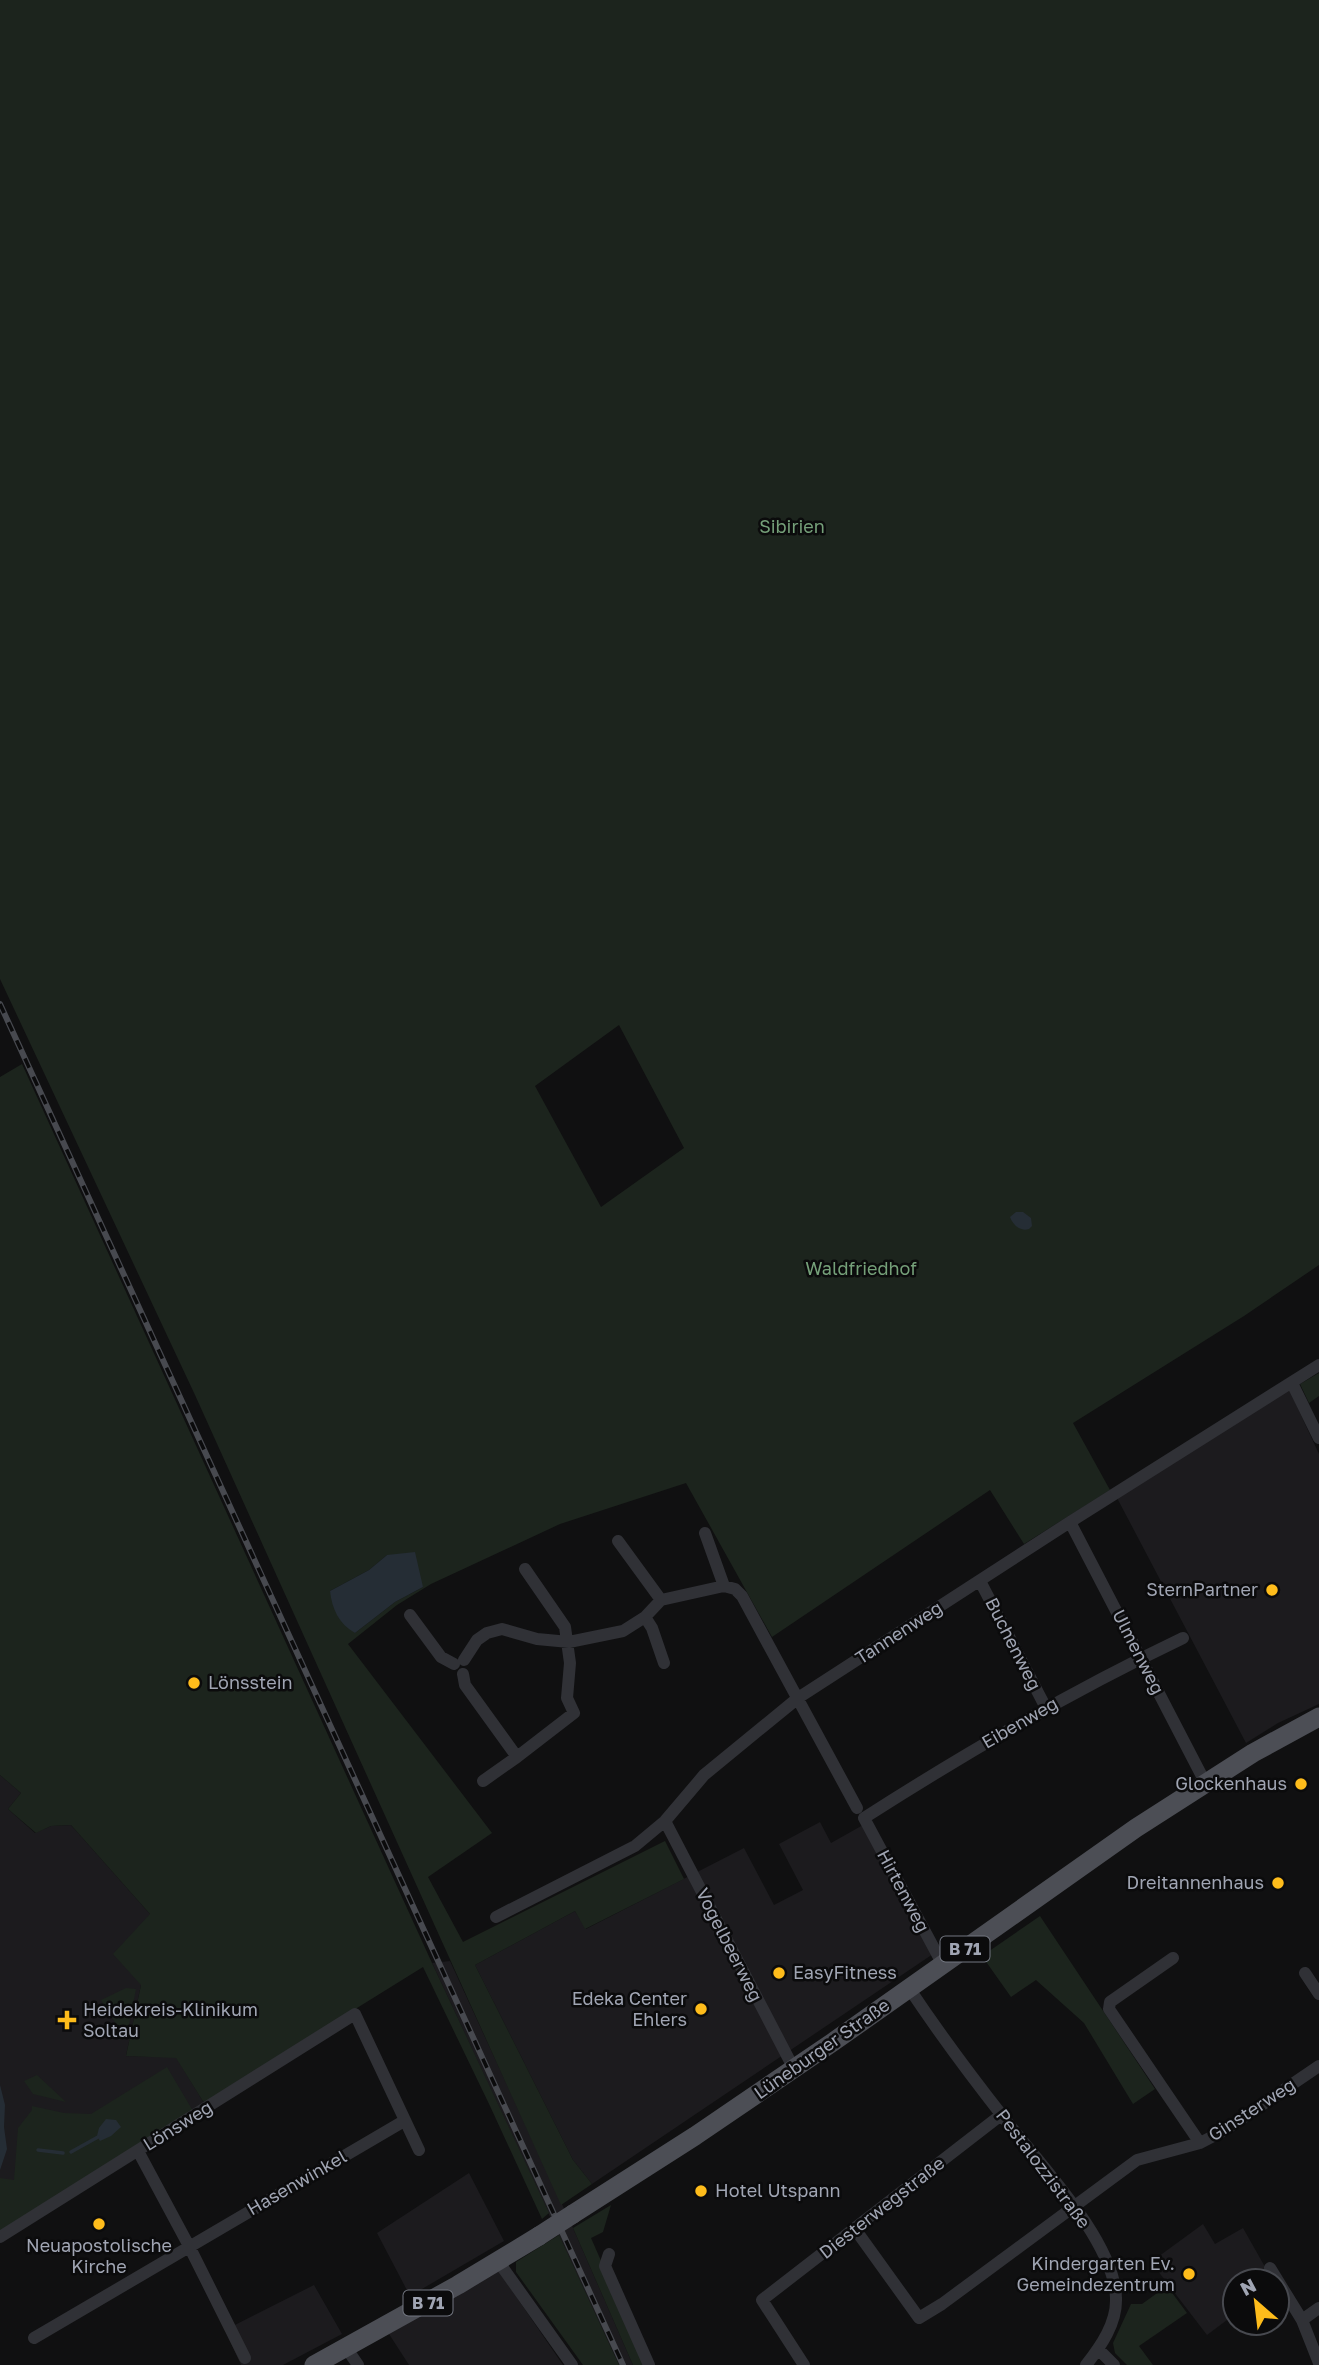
<svg xmlns="http://www.w3.org/2000/svg" width="1319" height="2365" viewBox="0 0 1319 2365" font-family="'Golos Text',sans-serif">
  <style>
    .built { fill: #1c1b1e }
    .green { fill: #1c241d; fill-rule: evenodd }
    .water { fill: #252d35 }
    .lines { fill: none; stroke-linecap: round; stroke-linejoin: round }
    .stream { stroke: #252d35; stroke-width: 3.5 }
    .minor { stroke: #303136; stroke-width: 12 }
    .primary { stroke: #4c4e55; stroke-width: 19 }
    .rail-casing { stroke: #47494f; stroke-width: 6 }
    .rail { stroke: #0b0b0c; stroke-width: 3.5; stroke-dasharray: 10; stroke-linecap: butt }
    .primary-bridge { stroke: #4c4e55; stroke-width: 19 }
    .poi-dot { fill: #febc1b; stroke: #0b0b0c; stroke-width: 2.5 }
    .labels { text-anchor: middle; stroke-width: 5; stroke-linejoin: round; paint-order: stroke }
    .shield { fill: #0b0b0c; stroke: #737781; stroke-width: 2 }
    .shield-label { font-size: 16px; font-weight: bold; fill: #a0a5b3 }
    .park-label { font-size: 18px; fill: #75a079; stroke: #0b0b0c }
    .poi-label { font-size: 18px; fill: #a0a5b3; stroke: #0b0b0c; text-anchor: end }
    .street-label { font-size: 18px; fill: #a0a5b3; stroke: #0b0b0c }
  </style>
  <rect width="100%" height="100%" fill="#101011"/>
  <path class="built" d="M1289,1389L1319,1454V1704L1278,1723L1246,1743L1116,1496Z
    M0,1775L21,1793L8,1809L35,1833L51,1826L71,1825L150,1914L141,1985L126,2056L176,2057L204,2103L0,2231Z
    M820,1822L831,1843L863,1825L933,1954L592,2184L573,2160L475,1965L575,1911L586,1929L744,1848L774,1905L803,1890L779,1844Z
    M450,1961L573,2228L633,2365H619L432,1963Z
    M469,2173L504,2241L410,2296L377,2233Z
    M1203,2224L1215,2244L1243,2228L1273,2281H1235V2314L1207,2335L1151,2262Z
    M498,2270L563,2365H409L389,2334Z
    M314,2285L342,2334L283,2365H241L225,2330Z"/>
  <path class="green" d="M0,0H1319V1265L1244,1316L1073,1423L1110,1490L1024,1544L990,1490L772,1637L686,1483L560,1524L431,1584L397,1605L348,1644L492,1833L428,1877L463,1942L665,1841L684,1879L585,1929L575,1911L475,1965L573,2160L592,2184L561,2205L195,1395L0,979ZM619,1025L684,1148L601,1207L535,1086ZM387,1555L423,1587L395,1602L355,1633L330,1591L369,1570Z
    M22,1064L432,1963L549,2213L542,2219L490,2106L423,1967L204,2103L176,2058L126,2056L141,1985L113,1954L150,1914L71,1825L51,1826L36,1833L8,1809L21,1793L0,1775V1077Z
    M1319,1373V1396L1309,1403L1300,1384Z
    M1040,1916L1155,2089L1133,2104L1084,2023L1036,1980L1011,1997L982,1956Z
    M126,1988L136,1989L126,2040L101,2000Z
    M167,2067L193,2111L0,2231V2178L14,2180L18,2128L32,2110V2106L64,2113L91,2114Z
    M37,2075L66,2102L33,2094L24,2081Z
    M611,2205L603,2232L591,2238L647,2365H633L573,2228Z
    M559,2235L619,2365H583L516,2272V2262Z
    M1167,2286L1187,2313L1139,2346L1153,2365H1127L1115,2353L1113,2343L1131,2304H1142Z"/>
  <path class="water" d="M1016,1212H1023L1031,1218L1032,1226L1029,1229C1020,1232 1013,1225 1010,1217Z
    M415,1552L423,1587L395,1602L355,1633C339,1624 332,1609 330,1591L369,1570L387,1555Z
    M0,2085L5,2105L4,2127L7,2149L0,2170Z
    M106,2119L116,2120L121,2127L111,2136L100,2141L97,2136L99,2128Z"/>
  <g class="lines">
    <path class="stream" d="M38,2150L63,2153
      M71,2152L98,2137"/>
    <path class="minor" d="M1292,1383L1319,1438
      M1070,1522L1205,1782
      M705,1533L724,1586
      M618,1541L661,1600
      M980,1581L1046,1708
      M410,1615L441,1657L454,1664
      M645,1617L652,1628L664,1663
      M464,1660L477,1640L487,1633L502,1629L537,1639L569,1642L623,1631L645,1617L661,1600L724,1586L735,1589L742,1596L857,1808
      M463,1674L465,1685L517,1757L574,1713L567,1698L570,1663L565,1627L525,1569
      M483,1781L517,1757
      M665,1821L794,2069
      M496,1917L635,1846L665,1821L704,1775L798,1698L1070,1522L1319,1365
      M1173,1958L1110,2002L1109,2009L1200,2143
      M943,1965L864,1818C967,1752 1072,1691 1183,1638
      M1305,1973L1319,1994
      M909,1988C939,2033 971,2076 1004,2118C1038,2162 1115,2242 1116,2298C1117,2323 1101,2346 1086,2365
      M138,2151L189,2246L245,2358
      M855,2229L919,2318L942,2304L1137,2160L1200,2143L1225,2130L1319,2066
      M0,2237L355,2014L419,2150
      M609,2254L605,2266L649,2365
      M498,2261L572,2365
      M1270,2268L1302,2320
      M1319,2308L1302,2320L1319,2363
      M34,2338L404,2121
      M347,2349L358,2365
      M1098,2349L1114,2365
      M804,2365L762,2300L1001,2115"/>
    <path class="primary" d="M573,2214L695,2136L833,2042L1136,1828L1253,1753L1319,1717
      M314,2365L458,2285L539,2236"/>
    <g class="rail-casing">
      <path id="rail" d="M0,1004L623,2365"/>
    </g>
    <use href="#rail" class="rail"/>
    <path class="primary-bridge" d="M539,2236L573,2214"/>
  </g>
  <g class="poi-dot">
    <circle cx="1272" cy="1590" r="7"/>
    <circle cx="194" cy="1683" r="7"/>
    <circle cx="1301" cy="1784" r="7"/>
    <circle cx="1278" cy="1883" r="7"/>
    <circle cx="779" cy="1973" r="7"/>
    <circle cx="701" cy="2009" r="7"/>
    <path d="M63.5 2009.5h7v7h7v7h-7v7h-7v-7h-7v-7h7z"/>
    <circle cx="701" cy="2191" r="7"/>
    <circle cx="99" cy="2224" r="7"/>
    <circle cx="1189" cy="2274" r="7"/>
  </g>
  <g class="labels">
    <g class="shield">
      <rect x="940.5" y="1936.5" width="49" height="25" rx="5"/>
      <rect x="403.5" y="2290.5" width="49" height="25" rx="5"/>
    </g>
    <g class="shield-label">
      <text x="965" y="1955">B 71</text>
      <text x="428" y="2309">B 71</text>
    </g>
    <g class="park-label">
      <text x="792" y="533">Sibirien</text>
      <text x="861" y="1275">Waldfriedhof</text>
    </g>
    <g class="poi-label">
      <text x="1258" y="1596">SternPartner</text>
      <text x="208" y="1689" text-anchor="start">Lönsstein</text>
      <text x="1287" y="1790">Glockenhaus</text>
      <text x="1264" y="1889">Dreitannenhaus</text>
      <text x="793" y="1979" text-anchor="start">EasyFitness</text>
      <text x="687" y="2005">Edeka Center<tspan x="687" dy="21">Ehlers</tspan></text>
      <text x="83" y="2016" text-anchor="start">Heidekreis-Klinikum<tspan x="83" dy="21">Soltau</tspan></text>
      <text x="715" y="2197" text-anchor="start">Hotel Utspann</text>
      <text x="99" y="2252" text-anchor="middle">Neuapostolische<tspan x="99" dy="21">Kirche</tspan></text>
      <text x="1175" y="2270">Kindergarten Ev.<tspan x="1175" dy="21">Gemeindezentrum</tspan></text>
    </g>
    <g class="street-label">
      <text transform="translate(899 1633) rotate(-33)" y="6">Tannenweg</text>
      <text transform="translate(1013 1644) rotate(63)" y="6">Buchenweg</text>
      <text transform="translate(1138 1652) rotate(63)" y="6">Ulmenweg</text>
      <text transform="translate(1020 1723) rotate(-30)" y="6">Eibenweg</text>
      <text transform="translate(903 1891) rotate(62)" y="6">Hirtenweg</text>
      <text transform="translate(729 1945) rotate(63)" y="6">Vogelbeerweg</text>
      <text transform="translate(822 2049) rotate(-35)" y="6">Lüneburger Straße</text>
      <text transform="translate(1252 2110) rotate(-33)" y="6">Ginsterweg</text>
      <text transform="translate(178 2126) rotate(-32)" y="6">Lönsweg</text>
      <text transform="translate(1043 2169) rotate(53)" y="6">Pestalozzistraße</text>
      <text transform="translate(297 2183) rotate(-30)" y="6">Hasenwinkel</text>
      <text transform="translate(882 2208) rotate(-38)" y="6">Diesterwegstraße</text>
    </g>
  </g>
  <g transform="translate(1256 2302) rotate(332)"><circle r="33" fill="#0b0b0c" stroke="#47494f" stroke-width="2"/>
  <path d="M0-5L12 26L0 18L-12 26Z" fill="#febc1b"/>
  <text y="-10" font-size="19" font-weight="bold" text-anchor="middle" fill="#a0a5b3">N</text>
  </g>
</svg>
